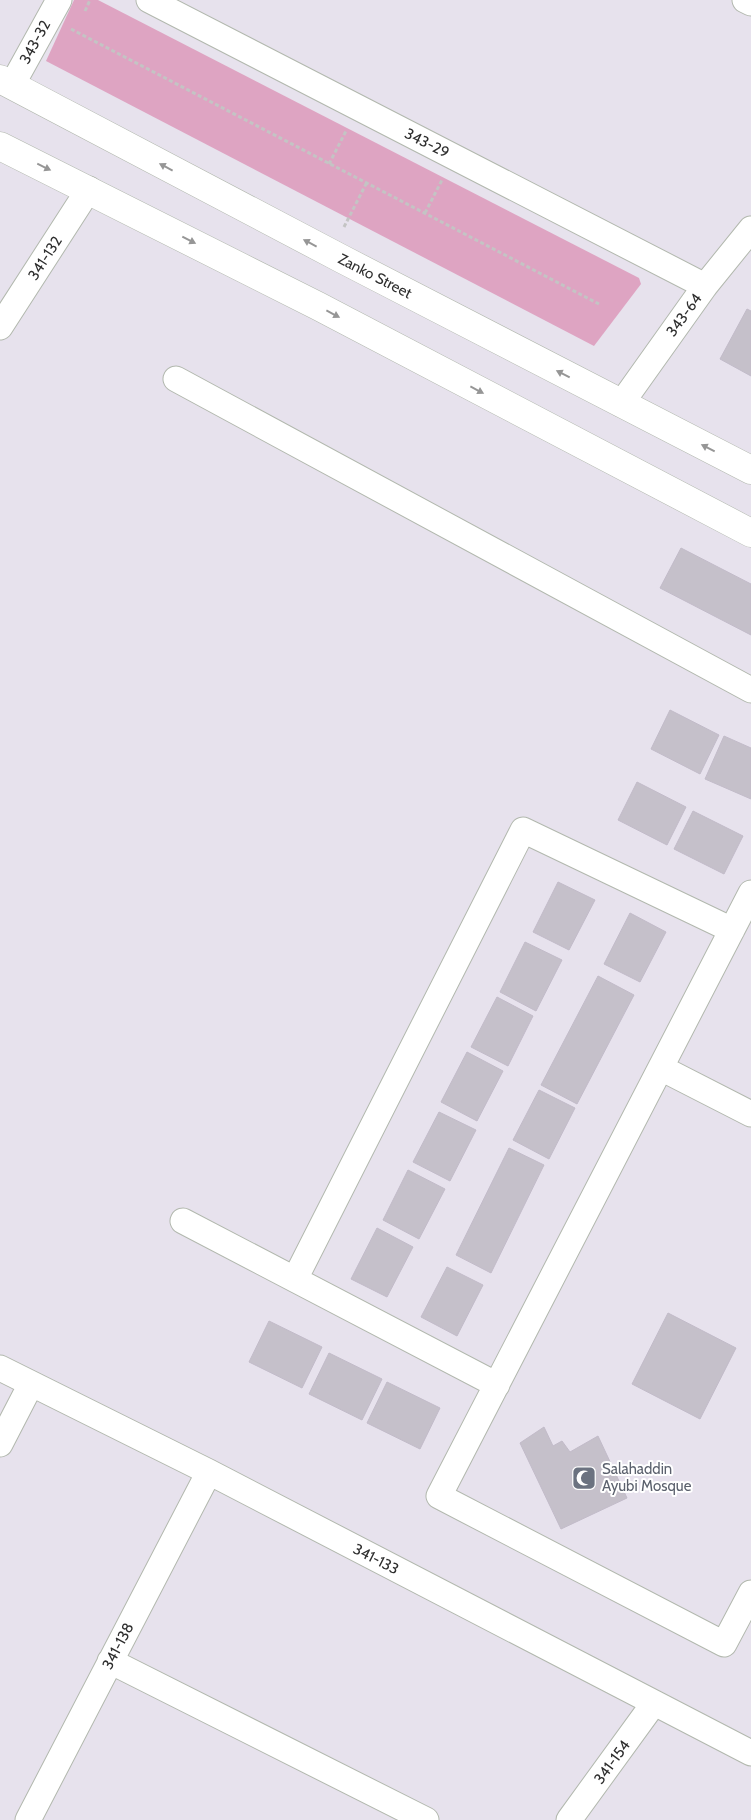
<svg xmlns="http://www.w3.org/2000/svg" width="751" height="1820" viewBox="0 0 751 1820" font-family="Cabin,sans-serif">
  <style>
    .green { fill: #dea4c2 }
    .building { fill: #c5c0ca; stroke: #c2bbc9 }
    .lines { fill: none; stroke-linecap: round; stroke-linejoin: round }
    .street-casing { stroke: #b2b8ae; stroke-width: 27 }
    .secondary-casing { stroke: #b2b8ae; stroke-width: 29 }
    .path { stroke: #c4c4c4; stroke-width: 3; stroke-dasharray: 4 2.5; stroke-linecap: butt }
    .street { stroke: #fff; stroke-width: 25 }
    .secondary { stroke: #fff; stroke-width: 28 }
    .oneway { fill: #969696 }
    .labels { text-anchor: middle; stroke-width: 4; stroke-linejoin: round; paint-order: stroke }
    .street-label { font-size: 15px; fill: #2e2e2e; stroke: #fff }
    .worship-label { font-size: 15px; fill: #5b616d; stroke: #fff; text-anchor: start }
  </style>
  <rect width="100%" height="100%" fill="#e7e2ed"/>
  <path class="green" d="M74,0H98L639,278L641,284L594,346L46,61Z"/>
  <path class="building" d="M747,309L751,311V376L720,359Z
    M681,548L751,584V635L660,588Z
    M670,710L719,735L700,774L651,749Z
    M724,736L751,748V799L705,779Z
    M637,782L686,807L667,845L618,820Z
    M693,811L743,836L724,874L674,849Z
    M558,882L595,900L569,950L533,932Z
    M630,913L666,932L640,982L604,964Z
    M525,942L562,960L536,1011L500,992Z
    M598,976L634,995L577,1104L541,1085Z
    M497,997L533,1016L508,1066L471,1047Z
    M467,1052L503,1071L477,1121L441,1102Z
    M539,1090L575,1108L549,1159L513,1140Z
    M439,1112L476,1130L450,1181L413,1162Z
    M509,1148L544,1165L491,1273L456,1255Z
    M408,1170L445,1189L419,1239L383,1220Z
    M377,1228L413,1247L387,1297L351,1279Z
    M447,1267L483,1285L457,1336L421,1317Z
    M668,1313L736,1348L700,1419L632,1384Z
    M269,1321L322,1347L302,1388L249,1362Z
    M329,1353L382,1379L362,1420L309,1394Z
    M387,1382L440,1408L420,1449L367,1423Z
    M544,1427L553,1446L562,1441L570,1452L598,1436L627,1498L561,1529L520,1443Z"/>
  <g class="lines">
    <g class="street-casing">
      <path id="street" d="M149,0L705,286
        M745,0L751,3
        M12,85L59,0
        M0,327L89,189
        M176,379L751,690
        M621,404L705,286L751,229
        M751,893L439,1496L724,1644L751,1593
        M661,1068L751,1114
        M183,1221L497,1385
        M295,1279L523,830L732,930
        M0,1368L209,1472L751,1753
        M0,1444L31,1384
        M110,1661L426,1820
        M28,1820L209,1472
        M569,1820L654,1703"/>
    </g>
    <g class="secondary-casing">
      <path id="secondary" d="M0,79L342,259L751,470
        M0,146L318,306L751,533"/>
    </g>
    <path class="path" d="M85,11L90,0
      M71,29L599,304
      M329,164L346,131
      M425,213L442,180
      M344,227L366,184"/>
    <use href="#street" class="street"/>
    <use href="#secondary" class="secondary"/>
  </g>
  <defs><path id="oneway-solid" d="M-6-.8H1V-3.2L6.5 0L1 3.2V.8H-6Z" transform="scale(1.25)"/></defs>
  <g class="oneway">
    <use href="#oneway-solid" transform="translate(44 167) rotate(26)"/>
    <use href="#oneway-solid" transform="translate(166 167) rotate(-152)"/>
    <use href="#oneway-solid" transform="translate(189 240) rotate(27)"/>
    <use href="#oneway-solid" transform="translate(310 243) rotate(-152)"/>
    <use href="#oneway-solid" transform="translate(333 314) rotate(28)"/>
    <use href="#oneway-solid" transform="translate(563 374) rotate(-153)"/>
    <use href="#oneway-solid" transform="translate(477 390) rotate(28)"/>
    <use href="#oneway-solid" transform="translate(708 448) rotate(-153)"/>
  </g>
  <defs>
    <g id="mosque-square" transform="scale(1.25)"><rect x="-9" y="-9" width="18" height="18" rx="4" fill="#6b7280" stroke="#fff"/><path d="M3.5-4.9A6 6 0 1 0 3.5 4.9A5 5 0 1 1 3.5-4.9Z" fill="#fff"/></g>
  </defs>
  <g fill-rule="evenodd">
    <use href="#mosque-square" x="584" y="1478"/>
  </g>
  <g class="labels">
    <g class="street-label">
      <text transform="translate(35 42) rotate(-61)" y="5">343-32</text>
      <text transform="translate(427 143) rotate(27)" y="5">343-29</text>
      <text transform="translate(45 258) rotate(-57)" y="5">341-132</text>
      <text transform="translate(375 276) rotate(27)" y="5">Zanko Street</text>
      <text transform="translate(684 315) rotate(-54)" y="5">343-64</text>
      <text transform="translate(376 1559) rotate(27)" y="5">341-133</text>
      <text transform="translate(118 1646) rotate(-62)" y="5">341-138</text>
      <text transform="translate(612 1762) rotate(-54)" y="5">341-154</text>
    </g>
    <g class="worship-label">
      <text x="602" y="1474">Salahaddin<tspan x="602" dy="17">Ayubi Mosque</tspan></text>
    </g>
  </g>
</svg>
